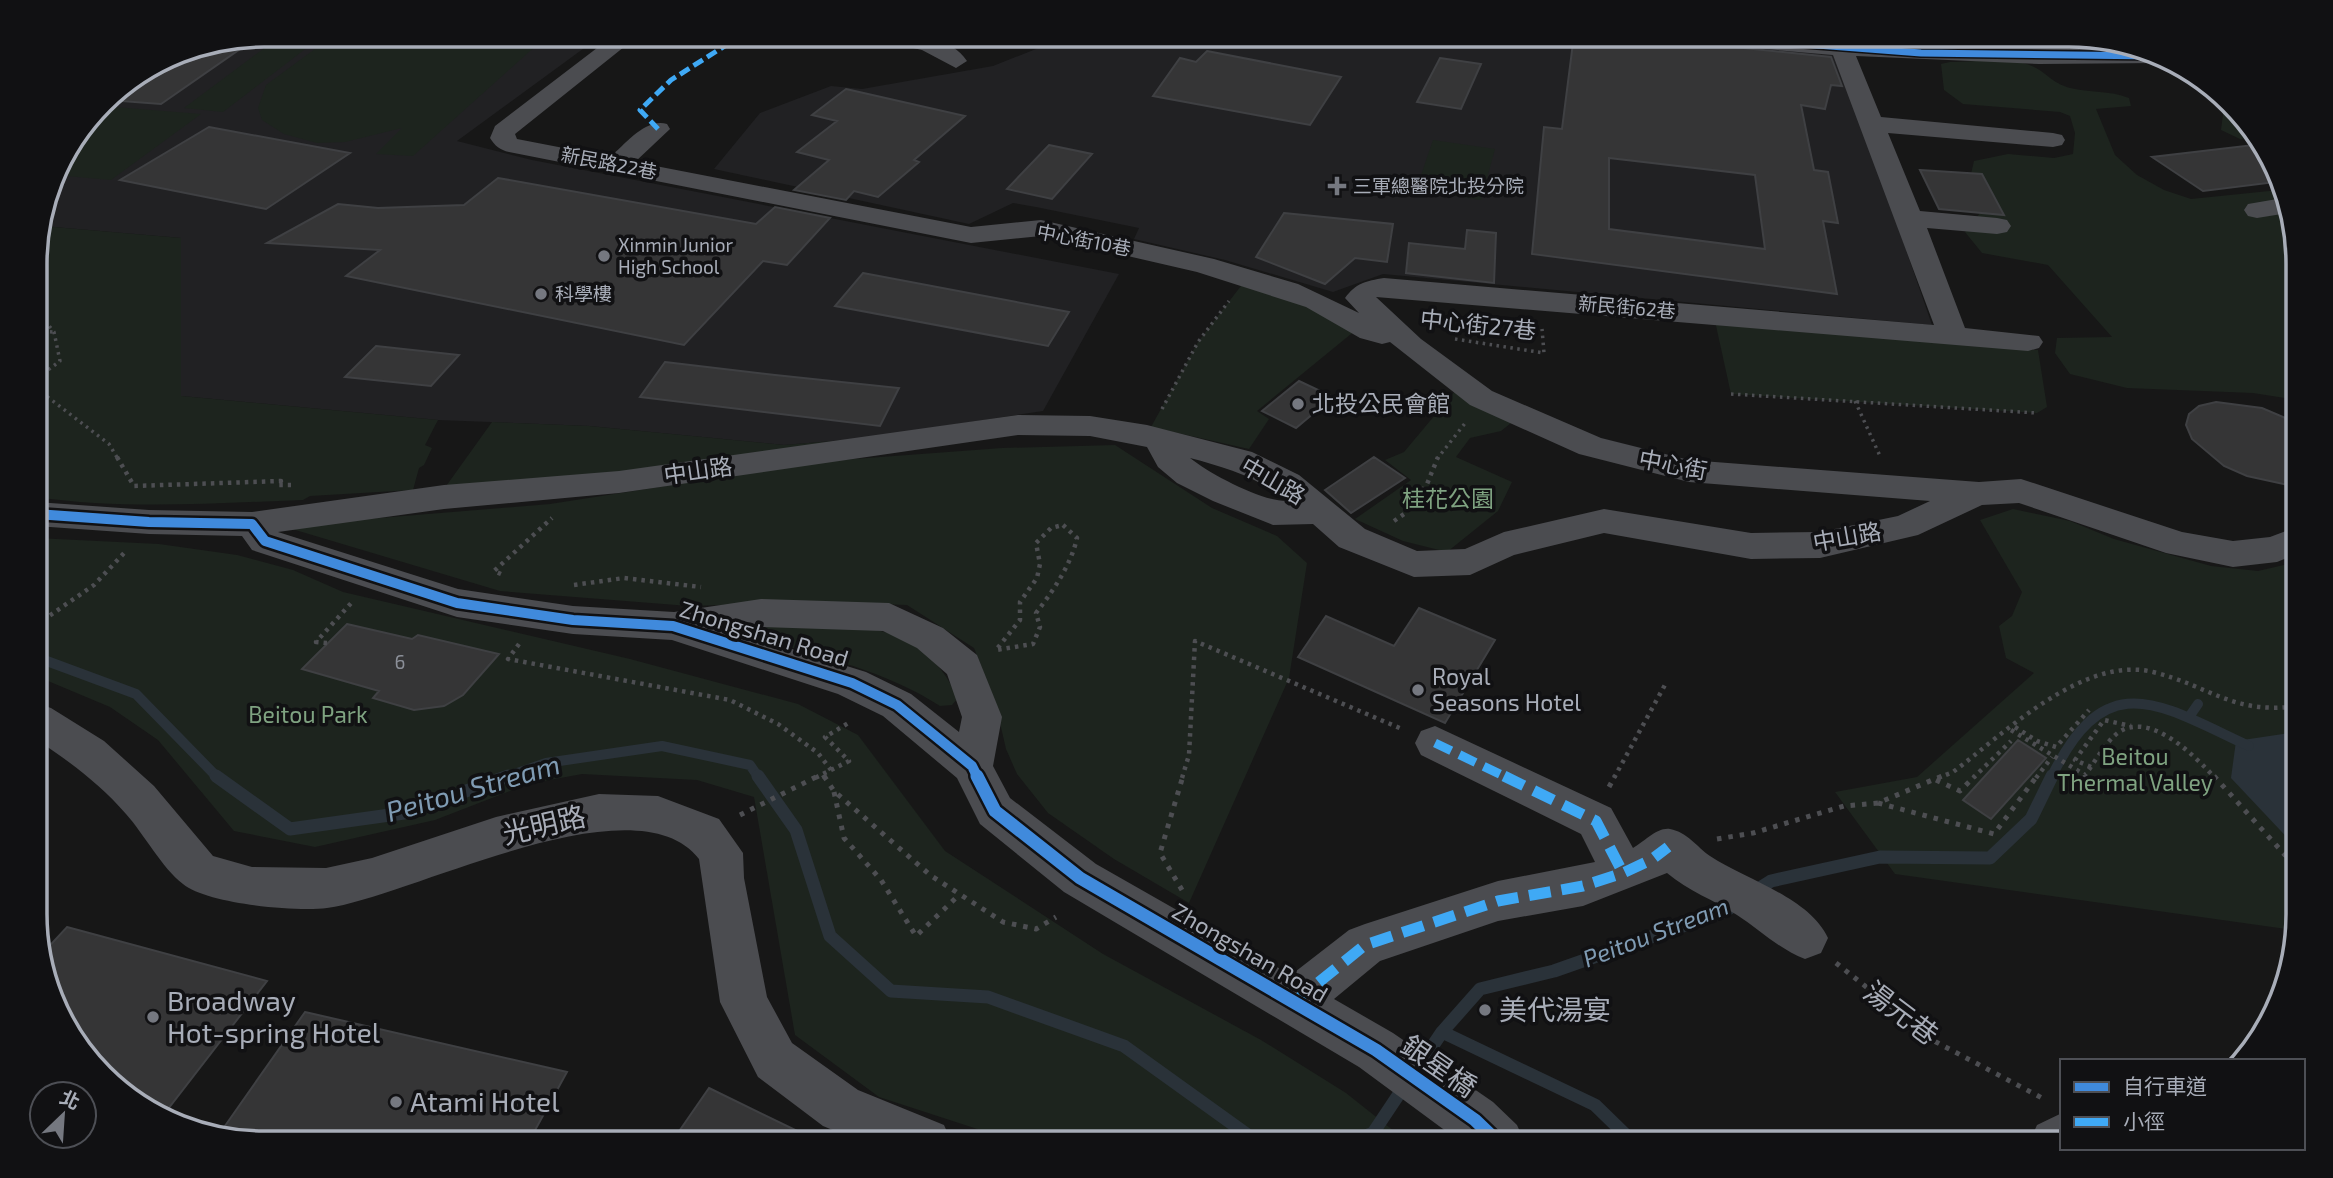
<svg xmlns="http://www.w3.org/2000/svg" width="2333" height="1178" viewBox="0 0 2333 1178" font-family="'Exo 2','Noto Sans TC',sans-serif">
  <style>
    .built { fill: #212123 }
    .green { fill: #1d241e }
    .water { fill: #2a3239 }
    .lines { fill: none; stroke-linecap: round; stroke-linejoin: round }
    .stream-far1 { stroke: #2a3239; stroke-width: 10 }
    .stream { stroke: #2a3239; stroke-width: 13 }
    .building { fill: #353536; stroke: #3f4043; stroke-width: 2; fill-rule: evenodd }
    .path-far2 { stroke: #4d4e52; stroke-width: 3.5; stroke-dasharray: 2.5 4.5; stroke-linecap: butt }
    .path-far1 { stroke: #4d4e52; stroke-width: 4.5; stroke-dasharray: 3.5 5; stroke-linecap: butt }
    .path { stroke: #4d4e52; stroke-width: 5; stroke-dasharray: 4.5 7; stroke-linecap: butt }
    .minor { fill: #4b4c50; fill-rule: evenodd }
    .quiet-far2 { stroke: #3fa9f5; stroke-width: 5; stroke-dasharray: 11 5; stroke-linecap: butt }
    .quiet-far1 { stroke: #3fa9f5; stroke-width: 9; stroke-dasharray: 18 9; stroke-linecap: butt }
    .quiet { stroke: #3fa9f5; stroke-width: 11; stroke-dasharray: 22 11; stroke-linecap: butt }
    .cycleway-far2-casing { stroke: #111113; stroke-width: 10 }
    .cycleway-far1-casing { stroke: #111113; stroke-width: 15 }
    .cycleway-casing { stroke: #111113; stroke-width: 18 }
    .cycleway-far2 { stroke: #408adc; stroke-width: 7 }
    .cycleway-far1 { stroke: #408adc; stroke-width: 10 }
    .cycleway { stroke: #408adc; stroke-width: 13 }
    .poi-dot { fill: #757880; stroke: #111113; stroke-width: 2.5 }
    .labels { text-anchor: middle; stroke-width: 7; stroke-linejoin: round; paint-order: stroke }
    .far-street-label { font-size: 19px; fill: #a8adb8; stroke: #111113 }
    .far-poi-label { font-size: 19px; fill: #a8adb8; stroke: #111113; text-anchor: start }
    .number-label { font-size: 19px; fill: #8b8f98 }
    .street-label { font-size: 23px; fill: #a8adb8; stroke: #111113 }
    .poi-label { font-size: 23px; fill: #a8adb8; stroke: #111113; text-anchor: start }
    .park-label { font-size: 23px; fill: #7fa381; stroke: #111113 }
    .water-label { font-size: 24px; font-style: italic; fill: #7f9bb3; stroke: #111113 }
    .near-water-label { font-size: 28px; font-style: italic; fill: #7f9bb3; stroke: #111113 }
    .near-street-label { font-size: 28px; fill: #a8adb8; stroke: #111113 }
    .near-poi-label { font-size: 28px; fill: #a8adb8; stroke: #111113; text-anchor: start }
    .rim { fill: none; stroke: #a8adb8; stroke-width: 3.5 }
  </style>
  <rect width="100%" height="100%" fill="#171717"/>
  <path class="built" d="M264,35H602L457,141L532,160L1119,274L1043,411L858,439L784,445L589,426L438,420L181,396V238L42,226L58,163L113,92L177,52Z
    M1062,35H1650L1838,53L1932,325L1383,274L1333,292L1225,260L1134,239L1139,228L1036,207L1013,203L969,224L714,169L760,113L831,86L862,89L993,66L1051,43Z"/>
  <path class="green" d="M282,35L321,37L223,112L184,108Z
    M334,35H548L413,156L376,154L402,128L345,142L317,143L284,134L262,120L258,108L266,85Z
    M1950,62C1975,62 2010,56 2032,66C2046,72 2052,83 2070,88C2090,93 2109,90 2129,98L2131,106L2096,109L2115,155L2137,175L2164,190L2191,199L2279,190L2296,234L2297,400L2253,393L2127,388L2070,374L2055,353L2057,338L2112,337L2048,265L1982,253L1965,232L1980,213L1971,174L1974,161L2008,154L2054,158L2073,154L2075,133L2070,116L2060,112L1963,104L1944,90L1941,64Z
    M102,106L201,114L111,180L55,175L58,163Z
    M2229,110L2259,136V137L2240,139L2221,130L2223,114Z
    M1433,140L1495,149L1481,200L1416,190Z
    M42,226L181,238V396L438,420L425,445L432,448L424,465L419,468L413,490L310,496L303,500C216,503 123,510 36,497V249Z
    M1247,278L1362,325L1257,411L1269,419L1249,449L1151,427L1198,342Z
    M1715,321L2038,350L2047,407L2037,413L1731,394Z
    M1461,384L1521,415L1501,431L1470,438L1456,457L1512,482L1498,511L1447,552L1403,541L1355,519L1411,480L1385,460L1404,452Z
    M492,422L589,426L784,445L858,439L857,448L444,489Z
    M1115,445L1212,508L1277,536L1307,563L1289,678L1189,903L1114,859L1048,813L1017,774L1006,749L995,701L974,648L907,605L822,602L689,606L500,591L282,526L550,504L827,461L1002,448Z
    M2013,509L2070,521L2114,539L2211,566L2258,571L2297,562L2298,914L2294,930L1895,874L1835,792L1917,777L2034,673L2006,658L1999,626L2012,616L2022,592L1980,520Z
    M36,538L159,544L237,555L293,570L343,592L630,659L798,704L858,735L945,851L1103,954L1261,1040L1346,1093L1409,1143H1020L879,1097L795,1035L754,797L697,780L582,774L528,784L435,820L315,847L234,831L158,740L110,707L36,676Z
    M766,624C844,626 919,613 958,698L952,705L940,706C884,670 818,656 754,637L749,632Z"/>
  <path class="water" d="M2297,732L2298,849L2231,778L2236,741Z"/>
  <g class="lines">
    <path class="stream-far1" d="M36,657L136,694L218,778
      M2189,717L2198,704
      M503,778L546,763L662,746L750,765L759,778
      M2051,778C2106,664 2158,704 2249,746"/>
    <path class="stream" d="M216,776L290,829L404,813L508,776
      M758,776L796,830L830,936L891,991L988,997L1124,1046L1252,1138L1299,1143
      M1752,893L1771,881L1880,857L1990,858L2031,819L2052,776
      M1442,1032L1595,1105L1634,1143
      M1419,1066L1442,1032L1480,989L1554,971L1725,911L1739,902
      M1349,1143L1373,1133L1405,1085"/>
  </g>
  <path class="building" d="M1574,35H1616L1831,57L1842,86L1831,85L1825,109L1801,105L1814,170L1828,172L1838,223L1823,221L1837,294L1532,254L1544,127L1562,129ZM1609,158L1755,175L1765,249L1609,229Z
    M259,36L161,104L107,100L113,92L177,52Z
    M1207,51L1341,77L1310,125L1153,96L1180,58L1196,62Z
    M1440,58L1481,64L1461,109L1417,102Z
    M846,89L965,116L914,160L919,162L878,197L854,191L846,200L794,190L829,160L797,152L837,121L812,115Z
    M209,127L350,153L266,209L120,180Z
    M2262,144L2276,182L2203,191L2152,157Z
    M1049,145L1092,154L1052,199L1007,189Z
    M1920,170L1982,174L2004,215L1939,209Z
    M498,178L756,224L775,207L830,218L787,265L763,261L684,345L346,276L380,250L267,243L338,204L378,208L464,205Z
    M1284,213L1393,224L1387,262L1355,258L1325,284L1256,257Z
    M1467,230L1496,233L1494,283L1406,273L1409,243L1465,249Z
    M863,273L1069,312L1048,346L835,306Z
    M376,346L459,355L431,386L345,377Z
    M665,362L775,375L899,388L880,426L640,397Z
    M1299,381L1333,397L1296,428L1262,411Z
    M2216,402L2262,408L2297,423V487L2247,476L2224,466L2192,439L2186,425L2189,414L2199,406Z
    M1374,457L1405,478L1351,513L1325,490Z
    M1419,608L1495,640L1445,723L1298,657L1326,616L1394,646Z
    M347,624L412,639L418,635L499,654L463,695L444,706L414,710L373,698L379,691L302,669Z
    M2018,740L2046,758L1991,819L1963,800Z
    M67,927L267,981L161,1118L82,1053L41,955Z
    M305,1012L567,1072L528,1143H264L220,1133Z
    M709,1088L822,1143H671Z"/>
  <g class="lines">
    <path class="path-far2" d="M36,310L54,332L60,361L36,379
      M36,331L53,332
      M1455,339L1544,353L1542,329
      M36,388L109,444L118,459
      M1731,394L2037,413
      M1855,401L1880,456
      M1162,409L1198,342L1229,301
      M1437,459L1466,422"/>
    <path class="path-far1" d="M117,457L134,486L281,481L278,485H291
      M1394,521L1407,512L1427,484L1438,457
      M1063,525L1077,538C1071,565 1053,591 1036,613L1040,627L1033,644L996,650L1020,620V602L1037,578L1040,564L1036,543L1051,528Z
      M501,574L494,571L552,518
      M574,585L624,578L701,587
      M36,625L94,585L126,551
      M327,643L316,642L353,601
      M519,644L508,659L730,700L778,724L818,753L831,770L815,778
      M2015,727L2037,741L2056,747L2089,710
      M2011,730L2085,775C2095,762 2106,741 2119,732C2151,711 2196,757 2215,778
      M2091,767L2075,760L2104,720L2131,726
      M831,770L849,761L825,737L850,722
      M823,775L825,778
      M1182,778L1189,755L1195,641L1402,729
      M1614,778L1666,683
      M1938,778L1953,772C2005,733 2083,655 2153,672C2210,686 2233,715 2297,706
      M1973,778L2011,741
      M2036,778L2052,757"/>
    <path class="path" d="M824,776L834,791L930,875L1003,922L1036,929L1056,917
      M2214,776L2285,855L2298,864
      M1936,780L1960,791L1975,776
      M1609,787L1615,776
      M834,792L844,838L881,880L916,936L959,895
      M1878,803L1994,834L2037,776
      M740,815L818,776
      M1717,839L1753,833L1844,806L1878,803L1942,776
      M1182,890L1160,853L1183,776
      M1836,963L1936,1042L2044,1099"/>
    <path class="minor" d="M614,35H639L515,134L517,139L610,157C626,144 645,118 667,124L670,129L635,162L971,227L1041,220L1214,259L1298,284L1359,313L1345,298C1356,283 1366,281 1384,278L1934,325L1833,55L1685,42L1674,35C1775,35 1876,45 1977,49C2040,51 2106,44 2168,58L2158,63L2039,64L1856,56L1881,117L2053,133L2062,135L2065,140L2062,145L2053,147L1888,133L1920,211L1997,218L2007,220L2011,226L2007,232L1997,234L1927,228L1965,328L2039,336L2043,342L2039,348L2028,351L1376,297L1421,339L1492,391L1601,438L1689,460L1979,482L2021,479L2182,532L2233,541L2270,537L2297,527V554L2277,562L2233,567L2166,553L2019,503L1982,505L1918,535L1820,558L1751,559L1604,533L1514,555L1470,575L1414,577L1339,547L1313,524L1273,525L1213,501L1177,483L1158,467L1147,447L1090,436L1018,435L619,493L444,509L278,532L458,589L573,606L674,612L761,599L889,603L943,628L977,655L1002,717L993,766L1010,798L1096,864L1291,975L1349,930L1365,924L1498,881L1595,862L1581,834L1421,755L1415,743L1421,731L1435,726L1611,808L1633,848C1644,842 1657,827 1670,829C1687,832 1697,847 1710,856C1746,880 1809,897 1828,938L1821,953L1805,959C1779,949 1760,930 1737,915C1714,900 1688,891 1667,873L1583,906L1498,921L1380,961L1334,999L1393,1033L1493,1102L1517,1125L1525,1143H1462L1359,1067L1064,892L980,824L957,778L883,716L838,694L672,640L573,634L457,617L252,550L242,536L149,534L36,526V502L149,510L252,512L444,485L619,471L1018,415L1090,416L1147,425L1252,452L1299,475L1365,529L1417,551L1465,549L1504,532L1604,509L1751,533L1820,532L1898,516L1930,501L1689,482L1579,454L1470,405L1390,342L1382,344L1360,338L1306,307L1197,272L1041,236L971,243L509,152C500,150 495,146 490,138L495,126ZM1190,458C1224,467 1259,477 1286,501C1261,501 1210,474 1190,458ZM761,627L883,631L917,648L947,674L962,717L959,732L911,694L866,672L734,631Z
      M875,35C905,35 948,32 967,61L956,68L922,50L878,40Z
      M2283,198L2288,213L2257,218L2248,216L2244,210L2248,204Z
      M36,703L51,708L104,741L154,786L213,856L252,867L326,868L372,858L496,817L599,794L658,796L719,819L743,853L744,878L767,997L792,1043L858,1090L944,1125L952,1143H864L823,1126L758,1077L720,1002L699,859C635,777 412,896 327,908C296,912 207,904 183,884C162,868 144,834 126,814C100,784 69,761 37,740Z
      M2062,1113V1143H2029L2037,1125Z"/>
    <path class="quiet-far2" d="M1896,35L1909,53
      M658,129L640,110L671,80L742,35"/>
    <path class="quiet-far1" d="M1435,743L1508,778"/>
    <path class="quiet" d="M1504,776L1596,821L1623,873
      M1293,1003L1365,945L1498,901L1583,886L1623,873L1651,860L1668,847"/>
    <g class="cycleway-far2-casing">
      <path id="cycleway-far2" d="M1685,35L1921,53L2158,56"/>
    </g>
    <g class="cycleway-far1-casing">
      <path id="cycleway-far1" d="M36,514L149,522L252,524L265,541L457,603L573,620L673,626L852,683L897,705L972,766L978,778"/>
    </g>
    <g class="cycleway-casing">
      <path id="cycleway" d="M977,776L995,811L1080,878L1376,1050L1475,1120L1499,1143"/>
    </g>
    <use href="#cycleway-far2" class="cycleway-far2"/>
    <use href="#cycleway-far1" class="cycleway-far1"/>
    <use href="#cycleway" class="cycleway"/>
  </g>
  <g class="poi-dot">
    <path d="M1333.5 175.5h7v7h7v7h-7v7h-7v-7h-7v-7h7z"/>
    <circle cx="604" cy="256" r="7"/>
    <circle cx="541" cy="294" r="7"/>
    <circle cx="1298" cy="404" r="7"/>
    <circle cx="1418" cy="690" r="7"/>
    <circle cx="1485" cy="1010" r="7"/>
    <circle cx="153" cy="1017" r="7"/>
    <circle cx="396" cy="1102" r="7"/>
  </g>
  <g class="labels">
    <g class="far-street-label">
      <text transform="translate(609 163) rotate(11)" y="7">新民路22巷</text>
      <text transform="translate(1084 240) rotate(11)" y="7">中心街10巷</text>
      <text transform="translate(1627 307) rotate(5)" y="7">新民街62巷</text>
    </g>
    <g class="far-poi-label">
      <text x="1353" y="193">三軍總醫院北投分院</text>
      <text x="618" y="252">Xinmin Junior<tspan x="618" dy="22">High School</tspan></text>
      <text x="555" y="301">科學樓</text>
    </g>
    <g class="number-label">
      <text x="400" y="669">6</text>
    </g>
    <g class="street-label">
      <text transform="translate(1478 325) rotate(6)" y="8">中心街27巷</text>
      <text transform="translate(1673 465) rotate(11)" y="8">中心街</text>
      <text transform="translate(698 471) rotate(-8)" y="8">中山路</text>
      <text transform="translate(1273 481) rotate(30)" y="8">中山路</text>
      <text transform="translate(1847 537) rotate(-10)" y="8">中山路</text>
      <text transform="translate(764 634) rotate(17)" y="8">Zhongshan Road</text>
      <text transform="translate(1250 953) rotate(30)" y="8">Zhongshan Road</text>
    </g>
    <g class="poi-label">
      <text x="1312" y="412">北投公民會館</text>
      <text x="1432" y="685">Royal<tspan x="1432" dy="26">Seasons Hotel</tspan></text>
    </g>
    <g class="park-label">
      <text x="1448" y="507">桂花公園</text>
      <text x="308" y="723">Beitou Park</text>
      <text x="2135" y="765">Beitou<tspan x="2135" dy="26">Thermal Valley</tspan></text>
    </g>
    <g class="water-label">
      <text transform="translate(1656 933) rotate(-21)" y="8">Peitou Stream</text>
    </g>
    <g class="near-water-label">
      <text transform="translate(473 788) rotate(-16)" y="10">Peitou Stream</text>
    </g>
    <g class="near-street-label">
      <text transform="translate(544 825) rotate(-13)" y="10">光明路</text>
      <text transform="translate(1901 1013) rotate(37)" y="10">湯元巷</text>
      <text transform="translate(1439 1066) rotate(35)" y="10">銀星橋</text>
    </g>
    <g class="near-poi-label">
      <text x="167" y="1011">Broadway<tspan x="167" dy="32">Hot-spring Hotel</tspan></text>
      <text x="1499" y="1020">美代湯宴</text>
      <text x="410" y="1112">Atami Hotel</text>
    </g>
  </g>
  <path d="M0 0H2333V1178H0ZM264 47H2069A217 217 0 0 1 2286 264V914A217 217 0 0 1 2069 1131H264A217 217 0 0 1 47 914V264A217 217 0 0 1 264 47Z" fill="#111113" fill-rule="evenodd"/>
  <path class="rim" d="M264 47H2069A217 217 0 0 1 2286 264V914A217 217 0 0 1 2069 1131H264A217 217 0 0 1 47 914V264A217 217 0 0 1 264 47Z"/>
  <rect x="2060" y="1059" width="245" height="91" fill="#111113" stroke="#4d4f55" stroke-width="2"/>
  <rect x="2074" y="1082" width="35" height="10" fill="#408adc" stroke="#4d4f55" stroke-width="2"/>
  <text x="2123" y="1094" font-size="21" fill="#a8adb8">自行車道</text>
  <rect x="2074" y="1117" width="35" height="10" fill="#3fa9f5" stroke="#4d4f55" stroke-width="2"/>
  <text x="2123" y="1129" font-size="21" fill="#a8adb8">小徑</text>
  <g transform="translate(63 1115) rotate(25)"><circle r="33" fill="#111113" stroke="#4d4f55" stroke-width="2"/>
  <path d="M0-5L12 26L0 18L-12 26Z" fill="#757880"/>
  <text y="-10" font-size="19" font-weight="bold" text-anchor="middle" fill="#a8adb8">北</text>
  </g>
</svg>
